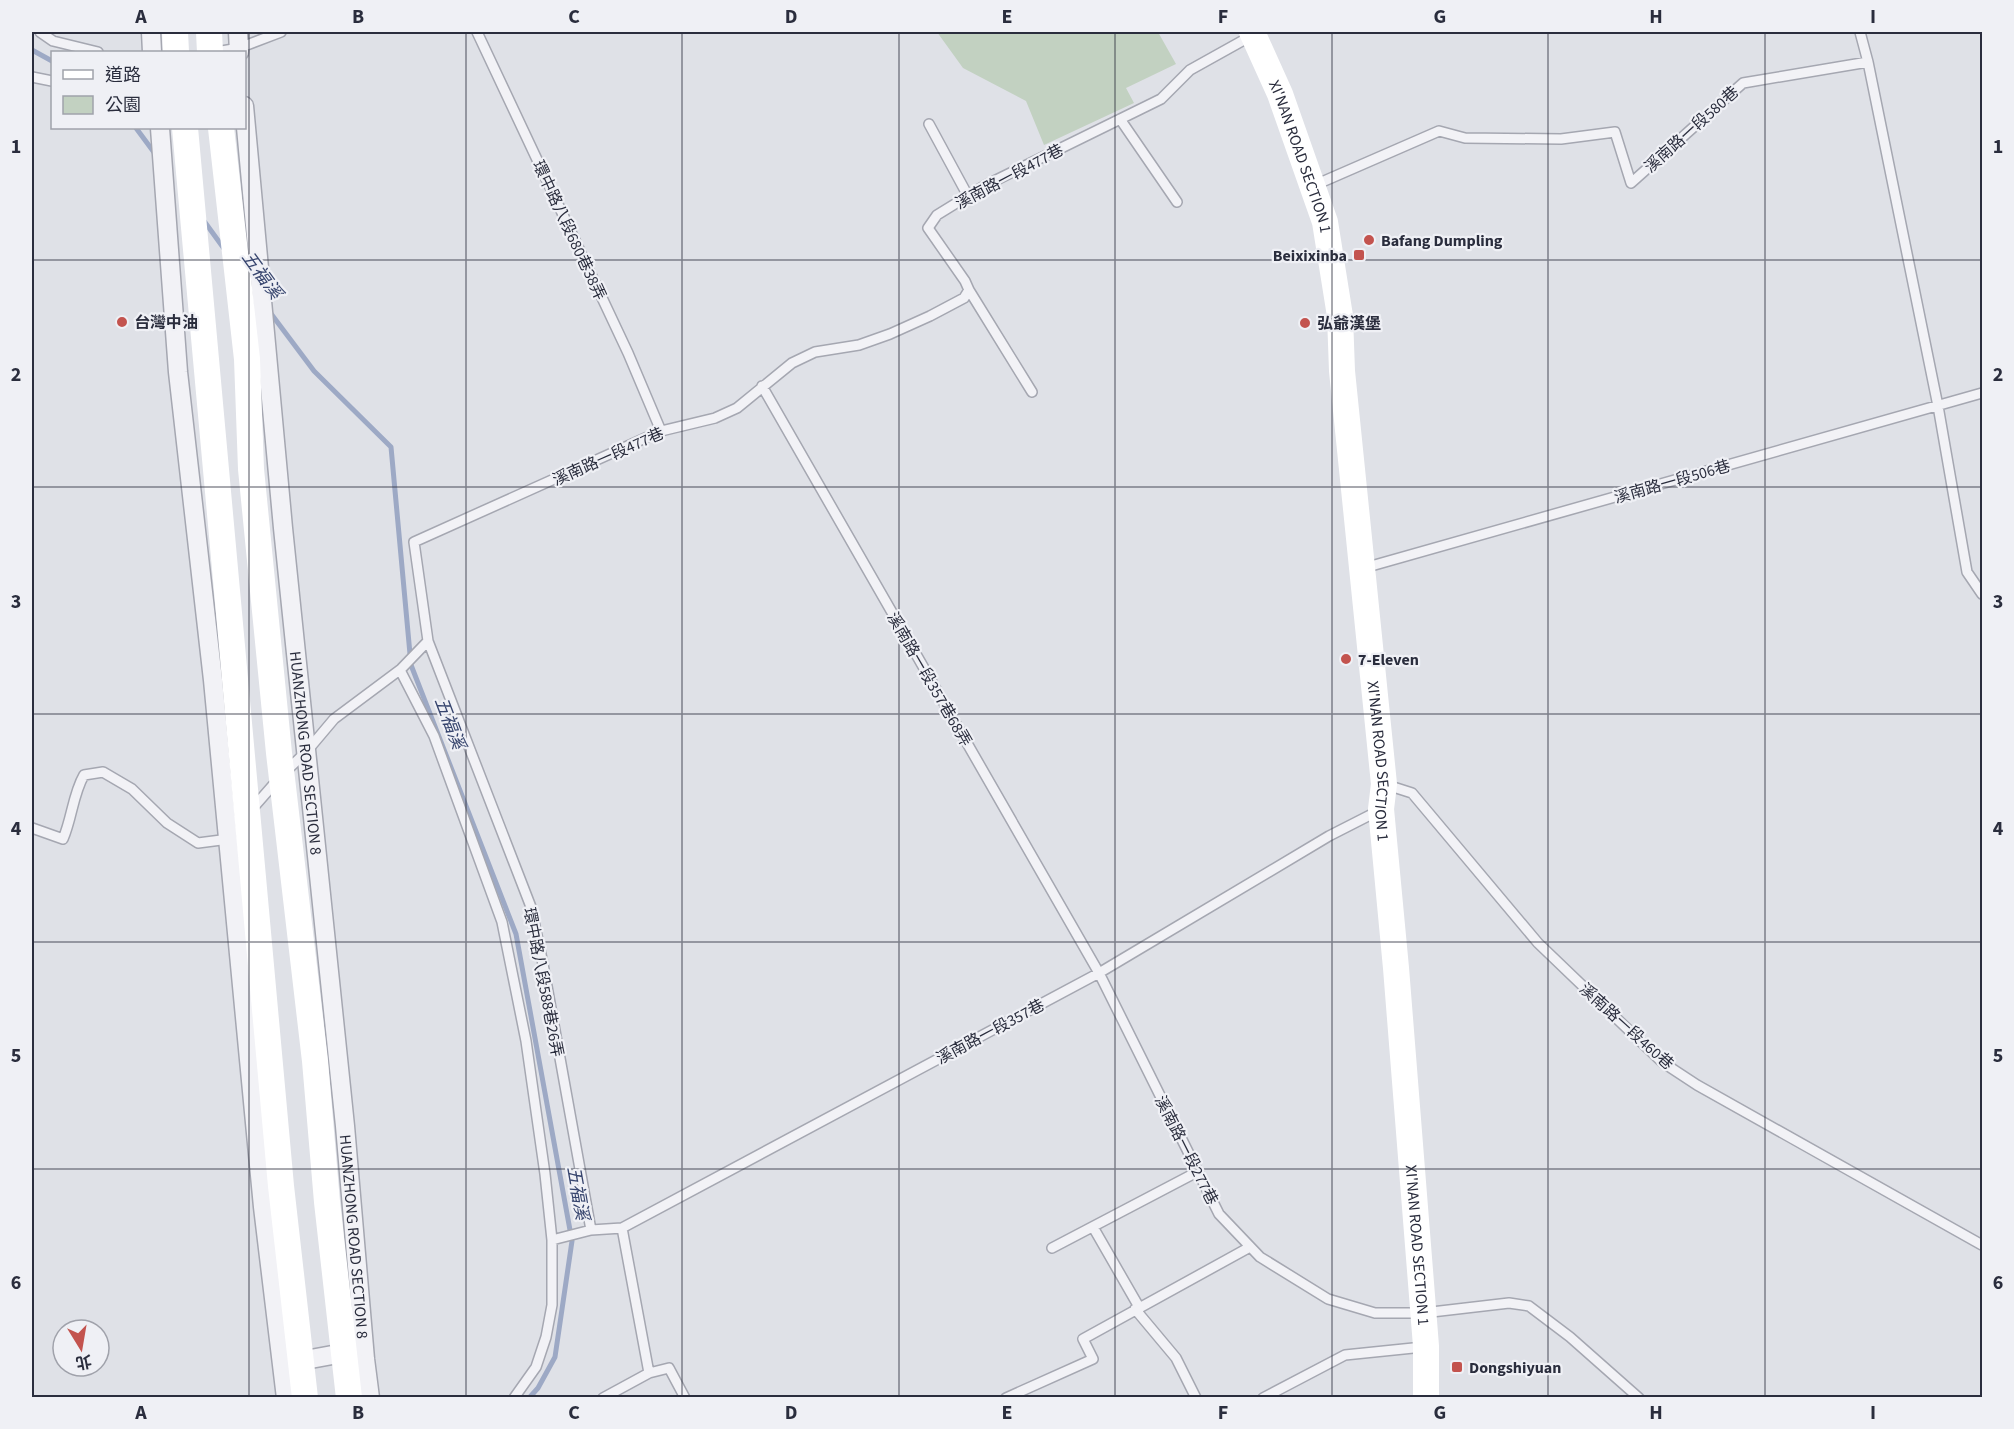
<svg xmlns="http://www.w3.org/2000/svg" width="2014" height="1429" viewBox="0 0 2014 1429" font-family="'Source Sans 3','Noto Sans TC',sans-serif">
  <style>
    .green { fill: #c2d1c1 }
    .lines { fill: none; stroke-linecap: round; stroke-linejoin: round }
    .stream { stroke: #9da9c5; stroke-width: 5 }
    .lane-casing { stroke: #a5a7b1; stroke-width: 12 }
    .street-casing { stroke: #a5a7b1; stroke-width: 21 }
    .lane { stroke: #f2f2f6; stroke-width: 9 }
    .street { stroke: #f2f2f6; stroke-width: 18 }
    .secondary { stroke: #fff; stroke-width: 26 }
    .grid { fill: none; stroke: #2a2d3d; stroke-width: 1.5; stroke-opacity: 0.55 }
    .poi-dot { fill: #c3534e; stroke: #eff0f5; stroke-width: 2 }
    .labels { text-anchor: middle; stroke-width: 4.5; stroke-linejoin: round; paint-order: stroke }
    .street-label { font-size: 16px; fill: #2a2d3d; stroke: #eff0f5 }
    .poi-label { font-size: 16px; font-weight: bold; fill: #2a2d3d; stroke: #eff0f5; text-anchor: start }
    .water-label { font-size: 18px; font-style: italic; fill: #37456e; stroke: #eff0f5 }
    .neatline { fill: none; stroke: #2a2d3d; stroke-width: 2 }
    .grid-label { font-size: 20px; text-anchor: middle; font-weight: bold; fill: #2a2d3d }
  </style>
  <rect width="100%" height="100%" fill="#dfe1e7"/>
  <path class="green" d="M937,32H1158L1176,64L1126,88L1134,103L1044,145L1026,101L963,68Z"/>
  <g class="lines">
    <path class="stream" d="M32,50L52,61
      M136,128L156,155
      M204,221L225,250
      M269,311L314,371L391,447L411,665L516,934L572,1241L555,1357L538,1388L529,1398"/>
    <g class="lane-casing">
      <path id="lane" d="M40,32L53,41L98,52
        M477,32L628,353L661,431
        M1860,32L1868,62L1938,406L1967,572L1982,594
        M216,52L239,48L281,32
        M32,77L52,81
        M1120,119L1177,202
        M929,124L968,196
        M1315,185L1439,131L1465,138L1561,139L1615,132L1631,183L1743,83L1868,62
        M969,290L1032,392
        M762,386L1099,973L1219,1214L1260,1257L1328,1299L1375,1313H1423L1509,1303L1529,1306L1570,1337L1639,1398
        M1364,568L1982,393
        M428,641L531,907L543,964L591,1230
        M400,670L434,736L502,922L526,1041L545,1174L552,1240V1305L546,1337L536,1367L514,1398
        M1387,785L1412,793L1538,943L1662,1062L1697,1085L1982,1245
        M252,809L281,776L307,751L334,719L401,669L428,641L414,542L661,431L715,418L737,408L792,363L815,352L859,345L890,334L930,316L964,298L969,290L965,281L928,228L937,215L984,186L1161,99L1190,70L1251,36
        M32,828L63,839C72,818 73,794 84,775L103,772L132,789L167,823L198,843L229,839
        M1093,1227L1139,1307
        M622,1228L649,1373L669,1368L685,1398
        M552,1240L591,1230L622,1228L1099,973L1329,836L1380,810
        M1052,1248L1197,1172
        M1135,1309L1176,1358L1196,1398
        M603,1398L649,1373
        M1006,1398L1093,1359L1083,1339L1250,1247
        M1263,1398L1345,1355L1423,1347"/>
    </g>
    <g class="street-casing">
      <g id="street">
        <path d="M151,32L152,52"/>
        <path d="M238,32L239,52"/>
        <path id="s1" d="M244,106L283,528L345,1126L365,1359L370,1398"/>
        <path d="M160,128L178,372L213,680L263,1207L286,1398"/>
        <path d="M289,1363L354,1351"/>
      </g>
    </g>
    <use href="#lane" class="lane"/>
    <use href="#street" class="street"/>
    <g class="secondary">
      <path d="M175,32L176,52"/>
      <path d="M209,32L210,52"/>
      <path id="s2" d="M1252,32L1280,94L1325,222L1340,316L1342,371L1384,784L1381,809L1396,968L1426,1346V1398"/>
      <path d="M185,128L281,1186L305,1398"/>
      <path d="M221,128L247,359L251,469L279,753L315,1061L327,1202L349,1398"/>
    </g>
  </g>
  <path class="grid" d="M249,32V1398M466,32V1398M682,32V1398M899,32V1398M1115,32V1398M1332,32V1398M1548,32V1398M1765,32V1398M32,260H1982M32,487H1982M32,714H1982M32,942H1982M32,1169H1982"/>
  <g class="poi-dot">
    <circle cx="1369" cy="240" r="6"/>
    <rect x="1353" y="249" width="12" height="12" rx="3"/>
    <circle cx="122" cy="322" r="6"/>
    <circle cx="1305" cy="323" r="6"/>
    <circle cx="1346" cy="659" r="6"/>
    <rect x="1451" y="1361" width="12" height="12" rx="3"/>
  </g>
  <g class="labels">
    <g class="street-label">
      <text transform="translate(1691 129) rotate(-42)" y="6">溪南路一段580巷</text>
      <text dy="6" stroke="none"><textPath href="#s2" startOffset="134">XI'NAN ROAD SECTION 1</textPath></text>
      <text transform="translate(1009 176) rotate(-28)" y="6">溪南路一段477巷</text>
      <text transform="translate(570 230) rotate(65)" y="6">環中路八段680巷38弄</text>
      <text transform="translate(608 456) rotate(-24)" y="6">溪南路一段477巷</text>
      <text transform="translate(1672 481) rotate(-16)" y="6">溪南路一段506巷</text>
      <text transform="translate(930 679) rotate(60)" y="6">溪南路一段357巷68弄</text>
      <text dy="6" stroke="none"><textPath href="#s1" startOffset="650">HUANZHONG ROAD SECTION 8</textPath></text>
      <text dy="6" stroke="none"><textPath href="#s2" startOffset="746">XI'NAN ROAD SECTION 1</textPath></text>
      <text transform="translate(544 982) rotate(79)" y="6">環中路八段588巷26弄</text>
      <text transform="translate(1627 1026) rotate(42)" y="6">溪南路一段460巷</text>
      <text transform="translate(990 1031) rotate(-28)" y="6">溪南路一段357巷</text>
      <text transform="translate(1187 1150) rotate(63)" y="6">溪南路一段277巷</text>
      <text dy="6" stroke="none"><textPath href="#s1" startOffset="1136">HUANZHONG ROAD SECTION 8</textPath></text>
      <text dy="6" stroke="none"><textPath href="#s2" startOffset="1232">XI'NAN ROAD SECTION 1</textPath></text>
    </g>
    <g class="poi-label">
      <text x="1381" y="246">Bafang Dumpling</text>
      <text x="1347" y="261" text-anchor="end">Beixixinba</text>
      <text x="134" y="328">台灣中油</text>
      <text x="1317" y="329">弘爺漢堡</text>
      <text x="1358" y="665">7-Eleven</text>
      <text x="1469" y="1373">Dongshiyuan</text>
    </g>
    <g class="water-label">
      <text transform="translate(262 275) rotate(54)" y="6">五福溪</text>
      <text transform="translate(450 723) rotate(69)" y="6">五福溪</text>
      <text transform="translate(578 1193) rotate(80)" y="6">五福溪</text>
    </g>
  </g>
  <rect width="2014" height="1429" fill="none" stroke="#eff0f5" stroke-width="66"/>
  <rect x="51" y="51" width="195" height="78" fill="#eff0f5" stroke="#a0a2ab" stroke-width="1.5"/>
  <rect x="63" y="70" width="30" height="9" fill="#ffffff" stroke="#a0a2ab" stroke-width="1.5"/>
  <text x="105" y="81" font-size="18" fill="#2a2d3d">道路</text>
  <rect x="63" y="96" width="30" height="18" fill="#c2d1c1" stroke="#a0a2ab" stroke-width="1.5"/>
  <text x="105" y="111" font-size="18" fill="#2a2d3d">公園</text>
  <g transform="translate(81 1348) rotate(169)"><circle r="28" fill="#eff0f5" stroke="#a0a2ab" stroke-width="1.5"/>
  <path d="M0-4.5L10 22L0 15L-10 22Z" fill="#c3534e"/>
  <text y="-9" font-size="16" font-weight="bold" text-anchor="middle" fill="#2a2d3d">北</text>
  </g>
  <rect x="33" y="33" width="1948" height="1363" class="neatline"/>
  <g class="grid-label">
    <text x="141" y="23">A</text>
    <text x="358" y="23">B</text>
    <text x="574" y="23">C</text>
    <text x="791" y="23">D</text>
    <text x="1007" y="23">E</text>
    <text x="1223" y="23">F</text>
    <text x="1440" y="23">G</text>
    <text x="1656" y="23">H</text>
    <text x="1873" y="23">I</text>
    <text x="16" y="153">1</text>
    <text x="1998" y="153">1</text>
    <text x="16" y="381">2</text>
    <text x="1998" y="381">2</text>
    <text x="16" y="608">3</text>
    <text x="1998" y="608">3</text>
    <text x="16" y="835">4</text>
    <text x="1998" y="835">4</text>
    <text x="16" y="1062">5</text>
    <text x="1998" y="1062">5</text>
    <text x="16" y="1289">6</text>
    <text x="1998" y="1289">6</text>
    <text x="141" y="1419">A</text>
    <text x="358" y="1419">B</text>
    <text x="574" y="1419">C</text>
    <text x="791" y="1419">D</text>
    <text x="1007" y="1419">E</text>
    <text x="1223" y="1419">F</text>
    <text x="1440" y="1419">G</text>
    <text x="1656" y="1419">H</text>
    <text x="1873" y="1419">I</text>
  </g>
</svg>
